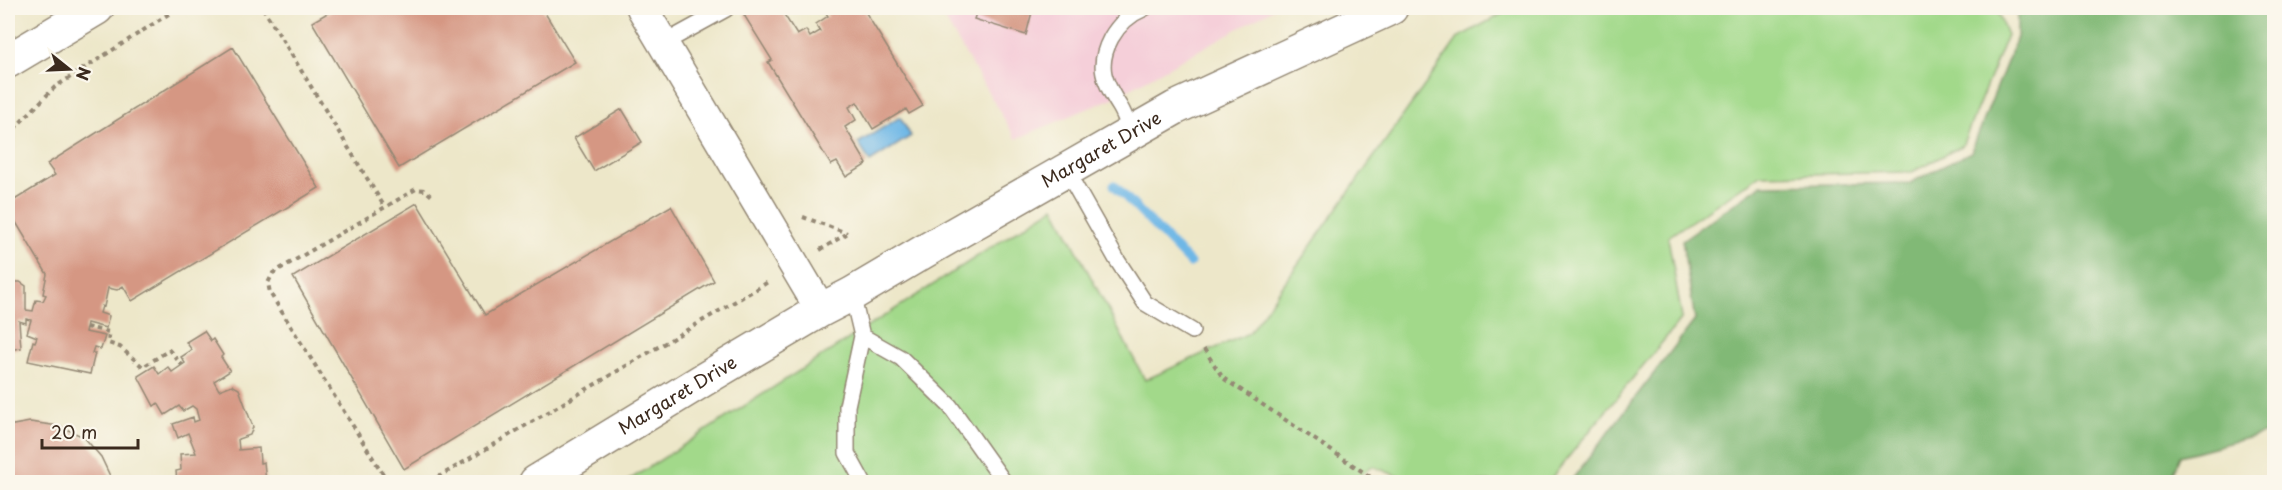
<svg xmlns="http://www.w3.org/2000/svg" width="2282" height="490" viewBox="0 0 2282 490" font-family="'Playpen Sans',sans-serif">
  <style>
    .built { fill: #f5cfd9 }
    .green { fill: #a2d98a; stroke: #6e8254; stroke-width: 1.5 }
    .forest { fill: #81b976; stroke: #5e724a; stroke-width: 1.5 }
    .water { fill: #6eb7e6; stroke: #547082; stroke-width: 1.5 }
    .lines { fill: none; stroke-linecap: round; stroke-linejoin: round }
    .stream { stroke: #6eb7e6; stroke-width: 9 }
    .building { fill: #d59783 }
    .service-casing { stroke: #948874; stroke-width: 18 }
    .minor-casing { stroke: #948874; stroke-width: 33 }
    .tertiary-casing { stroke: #948874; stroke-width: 36 }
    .primary-casing { stroke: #948874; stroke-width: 36 }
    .path { stroke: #948874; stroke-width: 4; stroke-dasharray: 4.5 4.5; stroke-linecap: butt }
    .service { stroke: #fff; stroke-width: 15 }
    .minor { stroke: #fff; stroke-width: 30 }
    .tertiary { stroke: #fff; stroke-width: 33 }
    .primary { stroke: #fff; stroke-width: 33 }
    .labels { text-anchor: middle; stroke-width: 6; stroke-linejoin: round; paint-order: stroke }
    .street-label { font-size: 18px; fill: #3b2a1e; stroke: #fbf7ec }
  </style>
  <rect width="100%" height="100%" fill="#fbf7ec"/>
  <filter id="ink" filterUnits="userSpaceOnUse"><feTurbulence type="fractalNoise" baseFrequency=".0167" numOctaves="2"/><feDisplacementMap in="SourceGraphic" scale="12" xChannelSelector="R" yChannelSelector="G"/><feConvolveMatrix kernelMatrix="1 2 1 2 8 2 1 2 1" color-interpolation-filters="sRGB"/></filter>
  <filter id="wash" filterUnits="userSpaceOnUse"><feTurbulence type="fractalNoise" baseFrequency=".008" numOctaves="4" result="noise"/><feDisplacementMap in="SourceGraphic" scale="24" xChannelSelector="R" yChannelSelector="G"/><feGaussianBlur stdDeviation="1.35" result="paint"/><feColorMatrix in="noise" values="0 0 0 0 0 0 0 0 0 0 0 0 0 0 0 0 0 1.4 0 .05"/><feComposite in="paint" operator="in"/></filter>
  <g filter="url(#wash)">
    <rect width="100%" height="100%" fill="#ede7c9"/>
    <path class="built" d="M938,8H1275L1113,98L1016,139Z"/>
    <path class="green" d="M1513,8H1996L2007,35L1962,146L1912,172L1760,175L1668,237L1682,318L1548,482H1413L1372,466L1352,482H626L1054,207L1145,380L1249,333L1459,37Z"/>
    <path class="forest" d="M2017,8H2274V431L2180,456L2169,482H1570L1695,320L1682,240L1761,185L1910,183L1971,152L2017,37Z"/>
    <path class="water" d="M900,117L911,136L870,162L858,143Z"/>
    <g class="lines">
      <path class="stream" d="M1114,185L1190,263"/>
    </g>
    <g id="blocks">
      <path class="building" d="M336,8H542L575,62L399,168L312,22Z
        M755,8H780L797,35L806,30L810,37L820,31L816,24L828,16L823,8H855L857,11L863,8L923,106L909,114L906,109L873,129L857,102L849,107L856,120L845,127L867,164L846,177L837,162L831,165L768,62L772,60L744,15Z
        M978,8H1033L1026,35L974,19Z
        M233,47L319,188L132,301L123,286L117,290L108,288L104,307L102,306L100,313L109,316L106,328L87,323L85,332L105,336L101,349L94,347L92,353H95L90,374L28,361L33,341L35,342L37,337L27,333L31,320L26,319V323L19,321L21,348L8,350V329L11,330L10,324H8V282H20L26,286V310L33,311L36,300L43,301L46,295L43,294L47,274L8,209V204L55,175L47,164Z
        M622,109L642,142L594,171L574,138Z
        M417,203L485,315L671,206L714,281L404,469L293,277Z
        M204,331L211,341L213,339L223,355L221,357L230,371L214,381L219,390L232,385L239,389L253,427L250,435L238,439L239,450L259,448L260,463L264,462L266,482H177L176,471L181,470L180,454L196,453L188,433L178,438L173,424L193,417L194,422L199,420L196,409L192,406L183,411L179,406L165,415L158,403L154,406L138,376L154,366L159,374L168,367L172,372L185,363L181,357L192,350L186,342Z
        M30,422L59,426L84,437L101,457L110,476V482H8V426Z"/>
    </g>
  </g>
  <g filter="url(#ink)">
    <use href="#blocks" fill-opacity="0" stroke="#948874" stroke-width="1.5"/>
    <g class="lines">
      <g class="service-casing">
        <path id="service" d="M664,43L726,9
          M1131,133C1128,125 1125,115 1120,107C1104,82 1096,66 1111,38C1119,24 1130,14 1145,8
          M1066,170L1117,260L1145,303L1192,331
          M852,294L862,336L847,406V453L863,482
          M862,336L901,358L950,406L1004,482"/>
      </g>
      <g class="minor-casing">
        <path id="minor" d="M642,8L821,310"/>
      </g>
      <g class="tertiary-casing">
        <g id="tertiary">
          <path id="s1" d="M536,482L703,380L821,310L852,294L923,252L1175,108L1391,8"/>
        </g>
      </g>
      <g class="primary-casing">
        <path id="primary" d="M8,61L97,8"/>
      </g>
      <path class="path" d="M263,8L384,206
        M8,135L55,87L178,8
        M803,217L847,233
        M820,250L848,233
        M86,327L109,332L108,343L120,347L143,367L169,350L182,365
        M1204,349L1223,378L1378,482
        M388,482L270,293L268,283L273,273L416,189L425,190L433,197
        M430,482L768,282"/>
      <use href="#service" class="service"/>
      <use href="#minor" class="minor"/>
      <use href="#tertiary" class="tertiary"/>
      <use href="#primary" class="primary"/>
    </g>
  </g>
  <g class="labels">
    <g class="street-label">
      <text dy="6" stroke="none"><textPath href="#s1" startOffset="656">Margaret Drive</textPath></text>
      <text dy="6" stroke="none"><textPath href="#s1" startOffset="166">Margaret Drive</textPath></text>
    </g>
  </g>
  <rect width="2282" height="490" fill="none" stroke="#fbf7ec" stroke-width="30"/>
  <g transform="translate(69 69) rotate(108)" stroke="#fbf7ec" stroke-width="4.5" paint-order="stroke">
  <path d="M0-4.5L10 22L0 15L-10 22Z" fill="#3b2a1e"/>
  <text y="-9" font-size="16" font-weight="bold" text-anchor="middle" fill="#3b2a1e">N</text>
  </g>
  <path d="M42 439v9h96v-9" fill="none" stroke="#3b2a1e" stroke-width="3"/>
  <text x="51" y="439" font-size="18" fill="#3b2a1e" stroke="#fbf7ec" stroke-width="4.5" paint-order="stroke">20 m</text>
</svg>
